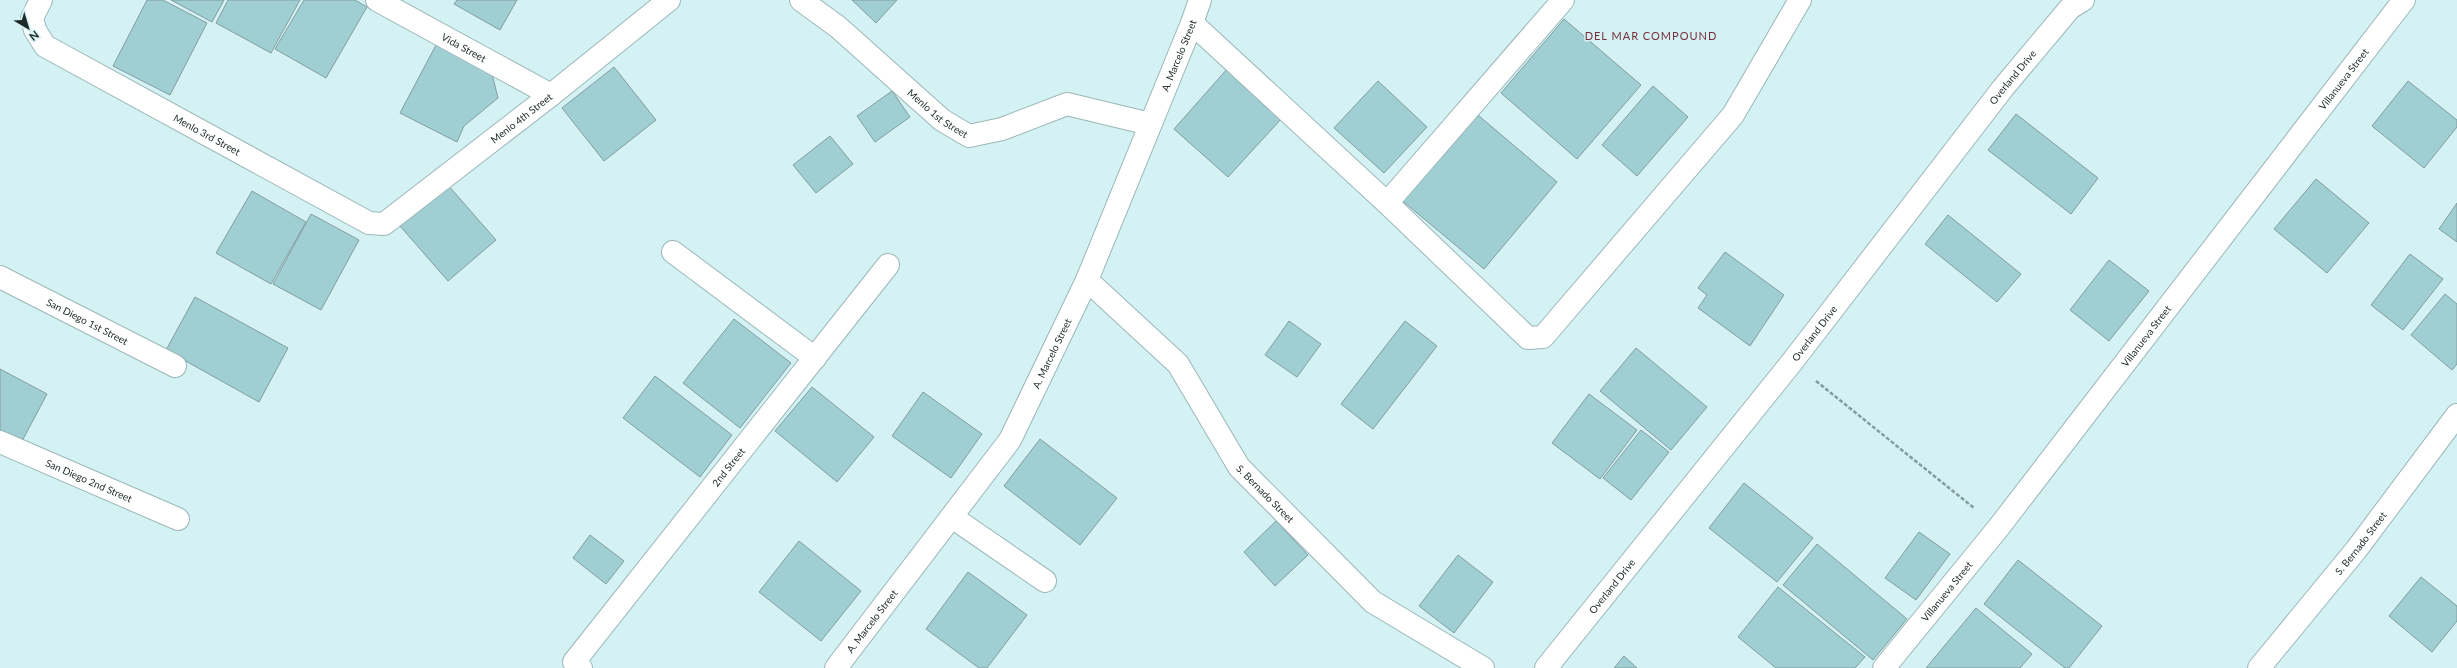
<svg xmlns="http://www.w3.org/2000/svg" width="2457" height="668" viewBox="0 0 2457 668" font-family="Lato,sans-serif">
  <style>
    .building { fill: #9fcfd3; stroke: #829d9f }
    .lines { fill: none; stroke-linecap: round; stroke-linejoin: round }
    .minor-casing { stroke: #9bb7b9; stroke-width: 24 }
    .path { stroke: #879c9e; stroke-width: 2.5; stroke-dasharray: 4 2; stroke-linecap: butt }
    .minor { stroke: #fff; stroke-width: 22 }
    .labels { text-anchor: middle; stroke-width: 3; stroke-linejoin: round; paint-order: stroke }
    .street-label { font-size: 10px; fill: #1e292a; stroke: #d4f1f3 }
    .neighbourhood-label { font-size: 11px; letter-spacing: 1px; fill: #77303b; stroke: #d4f1f3 }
  </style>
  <rect width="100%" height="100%" fill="#d4f1f3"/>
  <path class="building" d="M147,0H163L207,23L170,95L113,66Z
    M171,0H224L212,22Z
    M228,0H300L271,53L216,23Z
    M304,0H355L367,7L326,78L275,49Z
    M457,0H517L500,30L454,4Z
    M852,0H897L876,23Z
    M1564,19L1641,85L1577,159L1501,93Z
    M436,45L492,74L498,98L464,126L457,142L400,113Z
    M614,67L656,120L604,161L562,108Z
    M1228,68L1283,117L1228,177L1174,129Z
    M1378,81L1427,127L1384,173L1334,128Z
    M2408,81L2457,120V127L2424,168L2372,126Z
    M1653,86L1688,117L1637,176L1602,145Z
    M892,91L910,117L875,142L857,116Z
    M1472,110L1557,182L1484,269L1398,197Z
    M2016,114L2098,178L2071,214L1988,150Z
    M830,136L853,164L816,193L793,165Z
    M2316,179L2369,223L2327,273L2274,229Z
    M447,184L496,240L448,281L400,226Z
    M252,191L306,222L271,284L216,253Z
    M2457,203V242L2439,229Z
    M311,214L359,240L321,310L273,284Z
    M1948,215L2021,274L1997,302L1925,244Z
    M1725,252L1784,295L1750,346L1698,308L1707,295L1698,288Z
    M2410,254L2443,279L2403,330L2371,305Z
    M2109,260L2149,291L2109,341L2070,310Z
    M2445,294L2457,304V364L2452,370L2411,335Z
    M195,297L288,348L259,402L166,350Z
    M734,319L791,363L740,428L683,383Z
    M1289,321L1321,344L1297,377L1265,355Z
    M1405,321L1437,346L1373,429L1341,404Z
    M1636,348L1707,407L1671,450L1600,391Z
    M0,369L47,394L20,445L0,434Z
    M655,376L732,435L700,477L623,418Z
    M812,387L874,437L837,482L775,431Z
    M923,392L982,434L951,478L892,436Z
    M1589,394L1637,430L1600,479L1552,443Z
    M1641,430L1669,452L1631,500L1603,478Z
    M1040,439L1117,498L1080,545L1004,486Z
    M1744,483L1813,538L1777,582L1709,528Z
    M1276,521L1308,555L1275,586L1244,552Z
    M1919,532L1950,554L1916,600L1885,578Z
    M590,535L624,561L606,584L573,558Z
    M799,541L861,591L821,641L759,592Z
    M1817,544L1907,619L1873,660L1783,585Z
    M1458,555L1493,582L1454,633L1419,606Z
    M2018,560L2102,626L2069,668H2065L1984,604Z
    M968,572L1027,615L987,668H979L926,629Z
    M2421,577L2457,606V621L2432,652L2389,616Z
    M1778,587L1865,657L1855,668H1776L1738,637Z
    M1976,608L2032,654L2020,668H1926Z
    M1624,656L1637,668H1614Z"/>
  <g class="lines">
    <g class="minor-casing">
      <g id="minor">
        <path id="s1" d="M41,0L32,18L35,30L45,46L369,223L384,224L551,95L669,0"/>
        <path id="s2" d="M377,0L551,95"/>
        <path id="s3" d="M801,0L838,27L942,120L969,136L1002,129L1067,104L1150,124"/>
        <path d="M1192,23L1387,203L1528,338L1543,337L1733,115L1800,0"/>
        <path d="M1387,203L1563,0"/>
        <path d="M673,252L815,358"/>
        <path id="s4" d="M0,277L175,366"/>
        <path id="s5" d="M1087,280L1178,364L1239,467L1373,602L1483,668"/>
        <path id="s6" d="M0,442L178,519"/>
        <path d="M952,517L1045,581"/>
        <path id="s7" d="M581,668L574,662L888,265"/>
        <path id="s8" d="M836,668L1010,440L1087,280L1192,23L1200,0"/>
        <path id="s9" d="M1546,668L1792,362L2003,88L2070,8L2083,0"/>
        <path id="s10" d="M1884,668L1999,527L2404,0"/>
        <path id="s11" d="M2259,668L2356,550L2457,415"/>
      </g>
    </g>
    <path class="path" d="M1816,381L1974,508"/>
    <use href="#minor" class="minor"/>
  </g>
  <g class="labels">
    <g class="street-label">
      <text dy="4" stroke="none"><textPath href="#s2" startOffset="99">Vida Street</textPath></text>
      <text dy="4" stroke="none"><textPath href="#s8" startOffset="707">A. Marcelo Street</textPath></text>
      <text dy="4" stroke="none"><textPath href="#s9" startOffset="753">Overland Drive</textPath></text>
      <text dy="4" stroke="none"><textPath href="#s10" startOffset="747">Villanueva Street</textPath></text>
      <text dy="4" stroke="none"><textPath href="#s3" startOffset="178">Menlo 1st Street</textPath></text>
      <text dy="4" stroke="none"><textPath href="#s1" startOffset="609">Menlo 4th Street</textPath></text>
      <text dy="4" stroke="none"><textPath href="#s1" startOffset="236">Menlo 3rd Street</textPath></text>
      <text dy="4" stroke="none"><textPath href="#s4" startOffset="98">San Diego 1st Street</textPath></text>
      <text dy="4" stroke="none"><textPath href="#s9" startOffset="429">Overland Drive</textPath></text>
      <text dy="4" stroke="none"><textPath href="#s10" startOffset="423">Villanueva Street</textPath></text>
      <text dy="4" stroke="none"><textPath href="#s8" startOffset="383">A. Marcelo Street</textPath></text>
      <text dy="4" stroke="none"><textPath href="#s7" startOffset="258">2nd Street</textPath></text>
      <text dy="4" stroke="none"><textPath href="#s6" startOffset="97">San Diego 2nd Street</textPath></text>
      <text dy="4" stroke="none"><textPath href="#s5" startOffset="281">S. Bernado Street</textPath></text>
      <text dy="4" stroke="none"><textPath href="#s11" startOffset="161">S. Bernado Street</textPath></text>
      <text dy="4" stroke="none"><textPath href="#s9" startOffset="105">Overland Drive</textPath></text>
      <text dy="4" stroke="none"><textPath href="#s10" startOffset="99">Villanueva Street</textPath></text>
      <text dy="4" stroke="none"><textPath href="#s8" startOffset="59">A. Marcelo Street</textPath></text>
    </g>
    <g class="neighbourhood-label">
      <text x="1651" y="40">DEL MAR COMPOUND</text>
    </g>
  </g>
  <g transform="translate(28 28) rotate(142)" stroke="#d4f1f3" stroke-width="3" paint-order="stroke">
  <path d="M0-3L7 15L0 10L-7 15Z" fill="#1e292a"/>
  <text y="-6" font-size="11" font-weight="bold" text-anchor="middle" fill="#1e292a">N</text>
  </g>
</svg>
